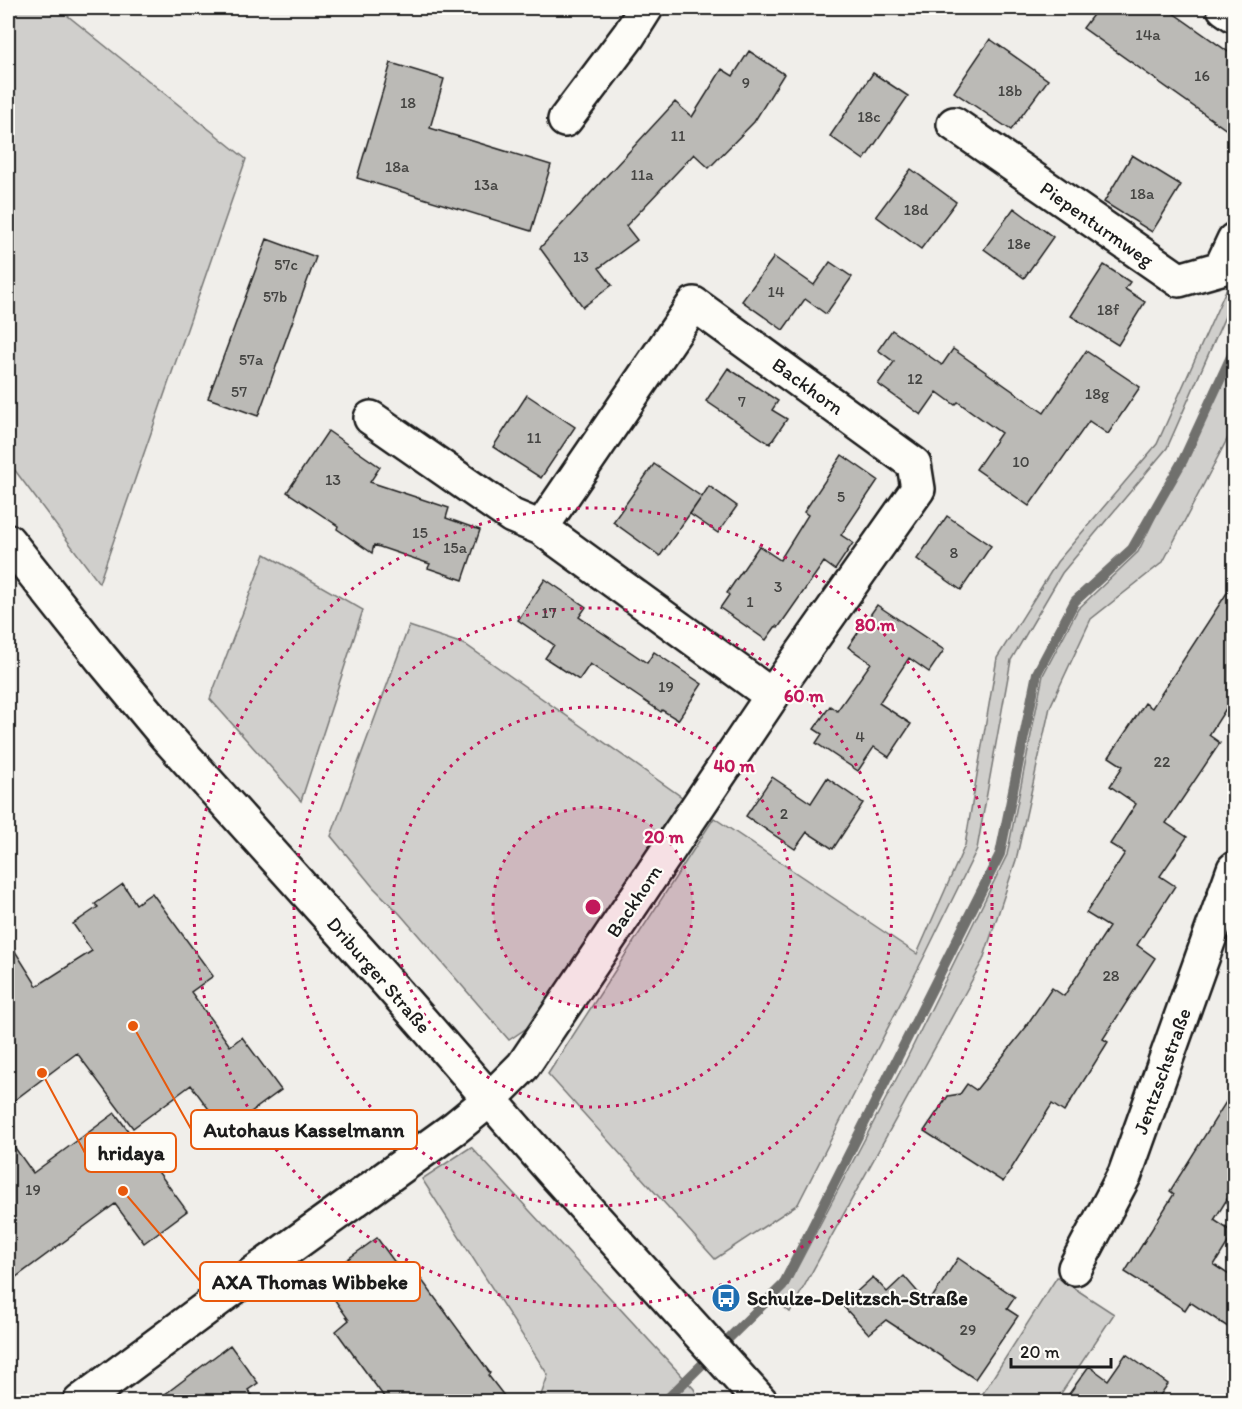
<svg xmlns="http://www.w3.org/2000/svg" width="1242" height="1409" viewBox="0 0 1242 1409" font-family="Itim,sans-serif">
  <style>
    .green { fill: #d0cfcc; stroke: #767674; stroke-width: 1.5 }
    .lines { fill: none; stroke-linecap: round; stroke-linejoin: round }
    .stream { stroke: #706f6d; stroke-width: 10 }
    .building { fill: #bbbab6; stroke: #1c1c1c; stroke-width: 1.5 }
    .minor-casing { stroke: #1c1c1c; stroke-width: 38 }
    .major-casing { stroke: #1c1c1c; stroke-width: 38 }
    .minor { stroke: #fdfcf7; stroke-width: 33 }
    .major { stroke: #fdfcf7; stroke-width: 33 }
    .ring { fill: none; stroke: #c2185b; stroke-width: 3; stroke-dasharray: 3 6 }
    .labels { text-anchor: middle; stroke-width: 4.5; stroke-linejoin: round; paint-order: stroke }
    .number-label { font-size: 16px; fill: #444442 }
    .street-label { font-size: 20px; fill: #1c1c1c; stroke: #fdfcf7 }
    .poi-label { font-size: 20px; font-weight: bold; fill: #1c1c1c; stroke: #fdfcf7; text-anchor: start }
    .centre { fill: #c2185b; stroke: #fdfcf7; stroke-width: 3 }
    .ring-label { font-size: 18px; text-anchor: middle; font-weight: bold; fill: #c2185b; stroke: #fdfcf7; stroke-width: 4.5; stroke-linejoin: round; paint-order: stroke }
    .leader { fill: none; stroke: #e8590c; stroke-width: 2 }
    .callout-dot { fill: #e8590c; stroke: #fdfcf7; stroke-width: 2 }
    .callout { fill: #fdfcf7; stroke: #e8590c; stroke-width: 2 }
    .callout-label { font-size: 21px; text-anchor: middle; font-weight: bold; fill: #1c1c1c }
  </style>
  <rect width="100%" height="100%" fill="#f0eeea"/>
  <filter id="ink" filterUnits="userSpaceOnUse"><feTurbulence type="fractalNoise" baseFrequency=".0167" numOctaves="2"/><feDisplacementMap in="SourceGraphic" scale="12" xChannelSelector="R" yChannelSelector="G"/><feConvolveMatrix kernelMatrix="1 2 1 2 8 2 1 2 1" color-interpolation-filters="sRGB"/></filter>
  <g filter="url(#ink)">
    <path class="green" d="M8,8H58L246,159L99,583L8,461Z
      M1234,272V296L1167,448L1062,573L1011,660L977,849L926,953L798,1204L715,1259L548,1074L714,818L917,954L965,845L997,658L1057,562L1157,444Z
      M1234,357V426L1163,562L1091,619L1050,707L1016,860L983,960L790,1312L775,1300L786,1289L903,1066L1007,855L1043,675L1078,609L1138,552Z
      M265,554L363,610L301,801L210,699Z
      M409,626L466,645L686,800L537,1021L509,1040L400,914L373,887L331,836Z
      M471,1147L694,1389L700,1401H539L548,1375L422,1179Z
      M1057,1277L1114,1314L1056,1401H978Z"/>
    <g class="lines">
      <path class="stream" d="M664,1402L783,1285L1000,854L1037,673L1075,601L1132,549L1183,460L1234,350"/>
    </g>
    <path class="building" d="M1098,8H1166L1234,56V135L1083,28Z
      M990,39L1048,80L1011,130L954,92Z
      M749,51L784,74L754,122L709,168L694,154L626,226L637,240L599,268L612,285L583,307L540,248L675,102L692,117L722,69L733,76Z
      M391,63L444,79L430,128L551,165L531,231L357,178Z
      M873,73L908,96L864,160L830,136Z
      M1132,155L1181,185L1152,232L1104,202Z
      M911,169L956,202L921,249L876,216Z
      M1014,208L1053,237L1024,278L984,249Z
      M267,239L316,257L258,416L208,398Z
      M774,257L814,285L830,262L852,277L826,314L805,299L783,330L742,301Z
      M1104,265L1130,282L1125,289L1145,302L1118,345L1071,316Z
      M892,330L942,365L953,349L1044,413L1086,351L1140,387L1108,434L1089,421L1029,506L976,469L1001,433L958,402L955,405L937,392L921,415L878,384L894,362L878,350Z
      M728,368L778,401L772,410L787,419L770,444L706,401Z
      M527,395L575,427L541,478L493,447Z
      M328,431L380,467L370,482L449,508L446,518L480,530L463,580L428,568L430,564L374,545L372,553L337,529L338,526L287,492Z
      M842,455L878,480L841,535L853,543L835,570L824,562L778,628L776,626L766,640L720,608L729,595L727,593L759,546L780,560L808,515L804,512Z
      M654,464L702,497L709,486L737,506L718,533L690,514L701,498L660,556L613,522Z
      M947,516L991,546L961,590L917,559Z
      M545,579L586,607L579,617L647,663L654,652L702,684L678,720L662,710L661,712L590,664L579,680L545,658L554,645L518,620Z
      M1234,582V696L1209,735L1220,743L1166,823L1187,837L1160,876L1175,886L1137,945L1155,958L1103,1039L1108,1042L1064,1112L1052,1104L1003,1182L924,1131L948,1096L960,1094L967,1084L976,1090L1027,1026H1026L1052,988L1064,996L1109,927L1086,913L1125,853L1110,844L1136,804L1110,786L1123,766L1109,757L1145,703L1152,708Z
      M877,605L944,650L929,672L909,658L879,703L911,724L889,757L874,747L858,771L816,743L822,734L814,729L830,706L837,711L871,663L848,647Z
      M772,777L811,803L827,778L863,803L833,849L807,832L795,849L746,816Z
      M123,884L136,904L152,893L213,976L191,992L230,1046L242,1037L281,1090L225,1131L191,1085L133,1128L77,1053L8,1105V940L37,986L92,951L73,924L98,907L95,904Z
      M1234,1089V1188L1214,1220L1234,1233L1214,1265L1234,1278V1331L1190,1302L1185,1310L1125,1272L1174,1194L1170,1191Z
      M115,1113L187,1211L144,1243L115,1204L8,1283V1138L33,1173Z
      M377,1238L407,1279L416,1272L490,1373L488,1375L508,1401H387L336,1331L349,1320L320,1279Z
      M958,1258L1015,1297L1007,1309L1018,1316L975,1379L886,1320L869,1334L842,1305L873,1277L887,1292L904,1276L928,1304Z
      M230,1345L258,1383L248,1390L257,1401H156Z
      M1126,1354L1168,1384L1156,1401H1064L1089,1366L1108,1380Z"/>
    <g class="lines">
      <g class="minor-casing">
        <path id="minor" d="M1224,8L1234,15
          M565,120L629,35L646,8
          M954,124L1179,280L1221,268L1234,240
          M371,418L512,516L541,528
          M1075,1268L1125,1174L1234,869
          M80,1402L228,1292L456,1127L489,1100L523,1066L772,696L918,489L914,464L694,304L541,528L772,696"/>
      </g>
      <g class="major-casing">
        <path id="major" d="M8,541L101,658L166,736L389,984L555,1174L761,1402"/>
      </g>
      <use href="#minor" class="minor"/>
      <use href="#major" class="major"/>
    </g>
  </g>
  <circle cx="593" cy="907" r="100" fill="#c2185b" fill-opacity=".12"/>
  <g class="ring">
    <circle cx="593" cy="907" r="100"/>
    <circle cx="593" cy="907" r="200"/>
    <circle cx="593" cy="907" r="299"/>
    <circle cx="593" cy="907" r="399"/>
  </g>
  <defs>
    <g id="bus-disc" transform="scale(1.5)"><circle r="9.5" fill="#1f6fb2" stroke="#fdfcf7"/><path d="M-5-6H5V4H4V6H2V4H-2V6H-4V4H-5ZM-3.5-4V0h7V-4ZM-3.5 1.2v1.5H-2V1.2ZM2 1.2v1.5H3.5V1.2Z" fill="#fff"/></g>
  </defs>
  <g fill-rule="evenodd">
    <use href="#bus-disc" x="726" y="1298"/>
  </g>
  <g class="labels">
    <g class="number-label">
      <text x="1148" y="40">14a</text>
      <text x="1202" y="81">16</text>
      <text x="746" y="88">9</text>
      <text x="1010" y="96">18b</text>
      <text x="408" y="108">18</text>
      <text x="869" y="122">18c</text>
      <text x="678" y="141">11</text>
      <text x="397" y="172">18a</text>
      <text x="642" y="180">11a</text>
      <text x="486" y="190">13a</text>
      <text x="1142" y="199">18a</text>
      <text x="916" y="215">18d</text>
      <text x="1019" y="249">18e</text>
      <text x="581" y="262">13</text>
      <text x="286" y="270">57c</text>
      <text x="776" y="297">14</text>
      <text x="275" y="302">57b</text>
      <text x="1108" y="315">18f</text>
      <text x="251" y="365">57a</text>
      <text x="915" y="384">12</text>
      <text x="239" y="397">57</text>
      <text x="1097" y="399">18g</text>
      <text x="742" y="407">7</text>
      <text x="534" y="443">11</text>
      <text x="1021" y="467">10</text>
      <text x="333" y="485">13</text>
      <text x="841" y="502">5</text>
      <text x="420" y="538">15</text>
      <text x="455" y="553">15a</text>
      <text x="954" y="558">8</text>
      <text x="778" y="592">3</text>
      <text x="750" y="607">1</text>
      <text x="549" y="618">17</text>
      <text x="666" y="692">19</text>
      <text x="860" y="742">4</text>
      <text x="1162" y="767">22</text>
      <text x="784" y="819">2</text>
      <text x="1111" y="981">28</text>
      <text x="33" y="1195">19</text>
      <text x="968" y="1335">29</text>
    </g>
    <g class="street-label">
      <text transform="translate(1097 224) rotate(35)" y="7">Piepenturmweg</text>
      <text transform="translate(808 386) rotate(36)" y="7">Backhorn</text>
      <text transform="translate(634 901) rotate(-56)" y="7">Backhorn</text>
      <text transform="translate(379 975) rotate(49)" y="7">Driburger Straße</text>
      <text transform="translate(1162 1071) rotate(-70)" y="7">Jentzschstraße</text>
    </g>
    <g class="poi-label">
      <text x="747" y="1305">Schulze-Delitzsch-Straße</text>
    </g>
  </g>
  <circle cx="593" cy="907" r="9" class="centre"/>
  <g class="ring-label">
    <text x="875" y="631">80 m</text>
    <text x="804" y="702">60 m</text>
    <text x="734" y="772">40 m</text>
    <text x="664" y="843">20 m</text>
  </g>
  <path class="leader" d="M133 1026L191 1129M42 1073L85 1153M123 1191L200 1281"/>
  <g class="callout-dot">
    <circle cx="133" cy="1026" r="6"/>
    <circle cx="42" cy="1073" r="6"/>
    <circle cx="123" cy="1191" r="6"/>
  </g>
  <g class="callout">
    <rect x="191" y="1110" width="226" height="39" rx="6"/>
    <rect x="85" y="1133" width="91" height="39" rx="6"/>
    <rect x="200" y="1262" width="220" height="39" rx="6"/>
  </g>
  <g class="callout-label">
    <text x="304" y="1137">Autohaus Kasselmann</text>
    <text x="131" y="1160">hridaya</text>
    <text x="310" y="1289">AXA Thomas Wibbeke</text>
  </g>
  <rect width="1242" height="1409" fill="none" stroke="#fdfcf7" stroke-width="30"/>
  <rect x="15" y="15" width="1212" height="1379" fill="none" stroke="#1c1c1c" stroke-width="2" filter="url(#ink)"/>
  <path d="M1011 1358v9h100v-9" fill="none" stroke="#1c1c1c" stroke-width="3"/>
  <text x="1020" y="1358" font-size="18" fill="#1c1c1c" stroke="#fdfcf7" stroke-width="4.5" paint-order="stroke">20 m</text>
</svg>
